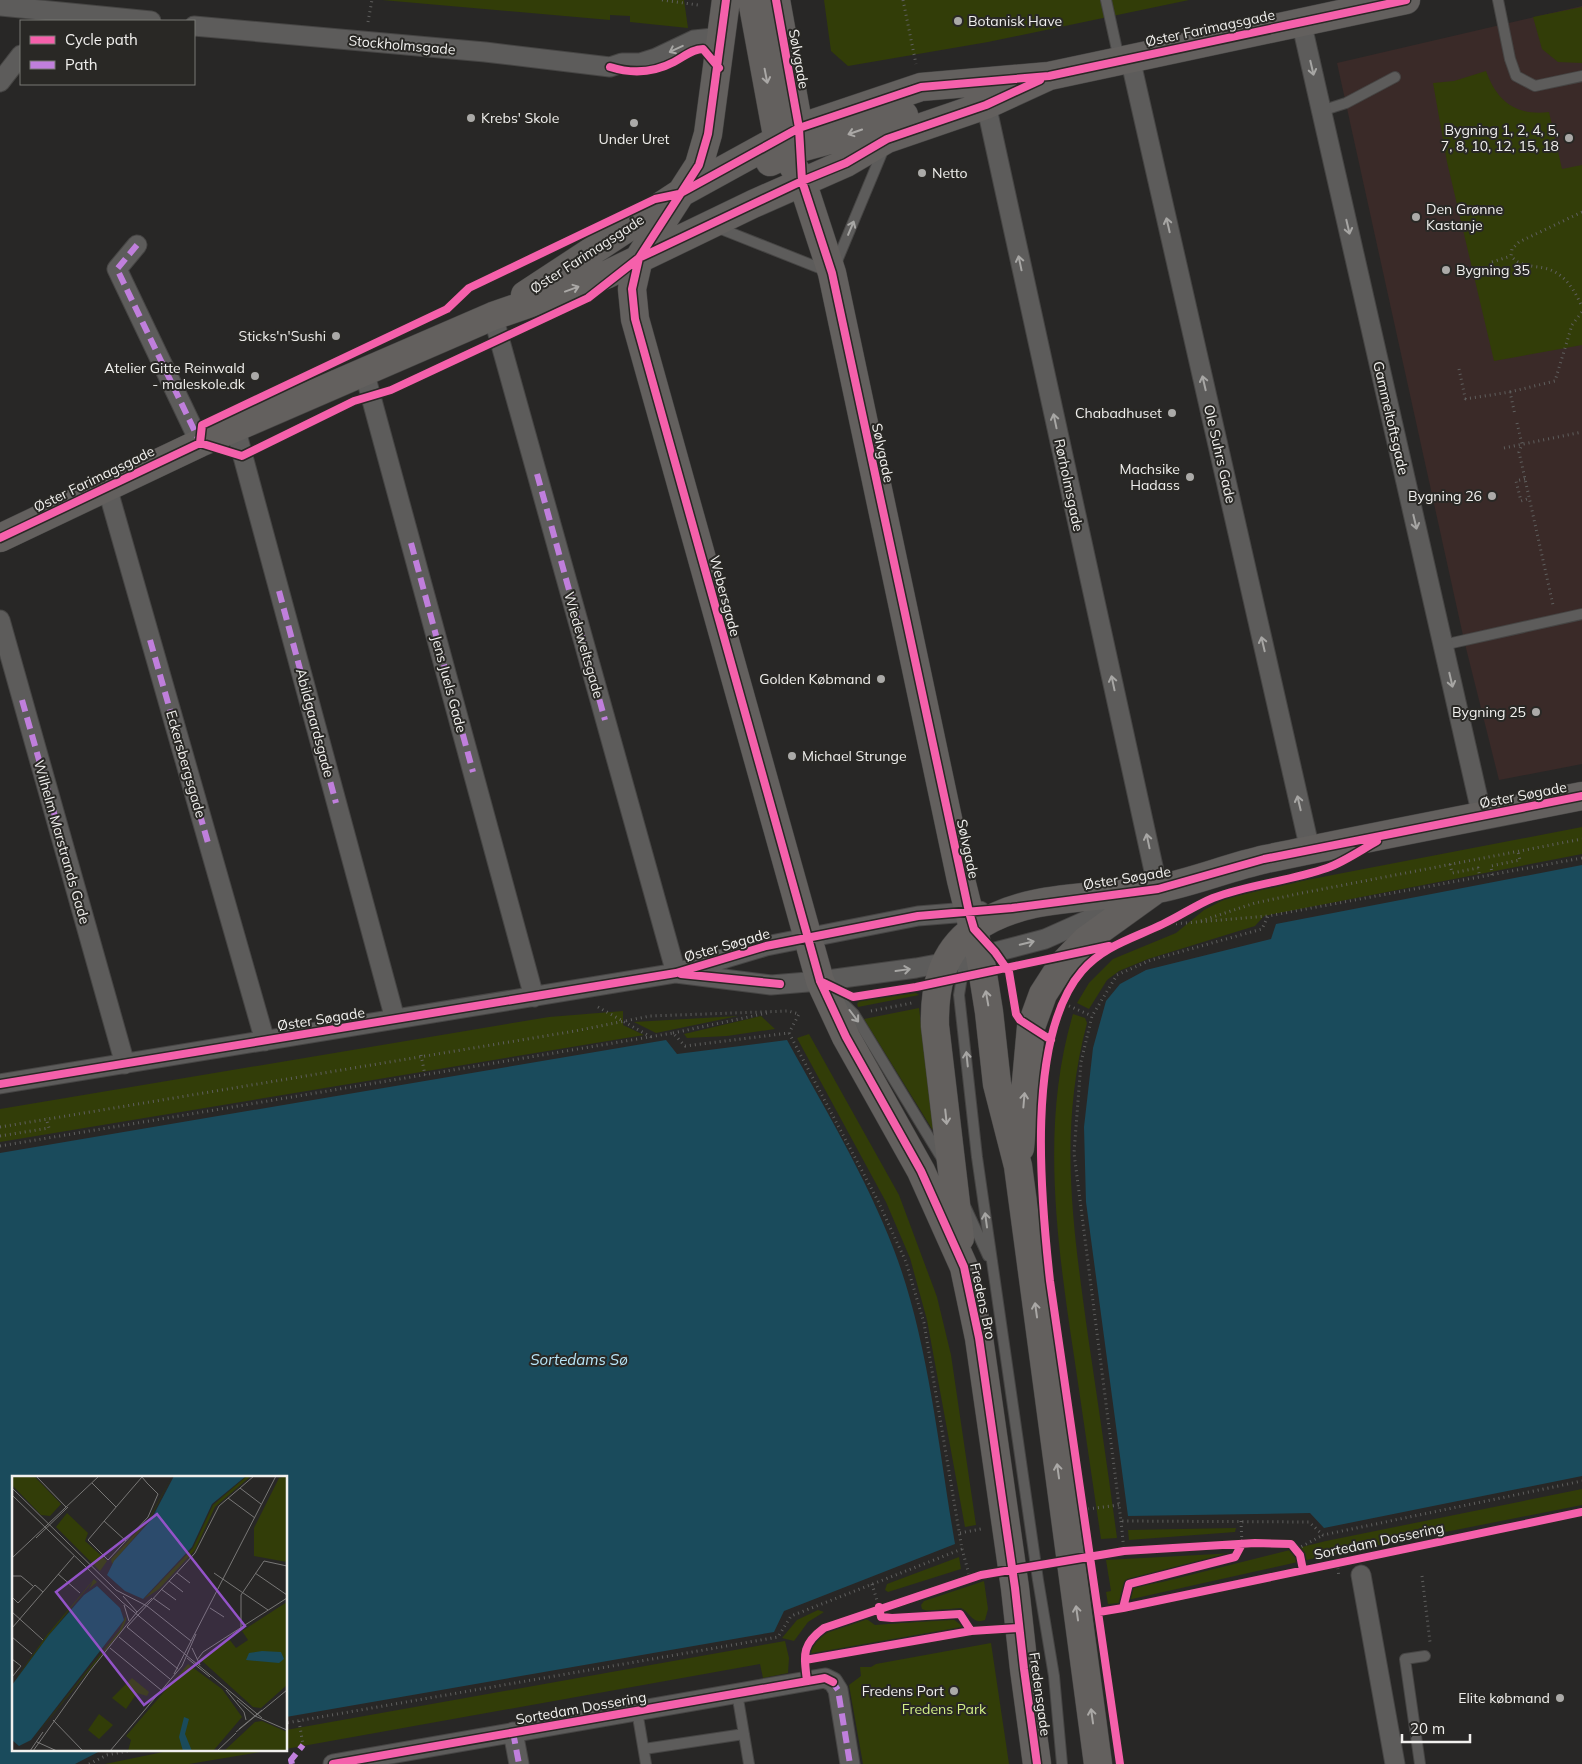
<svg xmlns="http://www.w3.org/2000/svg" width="1582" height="1764" viewBox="0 0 1582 1764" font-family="Mulish,sans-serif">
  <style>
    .education { fill: #3a2a28 }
    .green { fill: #323d08 }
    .water { fill: #1a4b5c }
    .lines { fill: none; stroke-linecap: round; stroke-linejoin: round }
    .lane-casing { stroke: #464544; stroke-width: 12 }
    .street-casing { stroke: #464544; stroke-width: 21 }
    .secondary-casing { stroke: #464544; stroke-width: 29 }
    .path { stroke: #5f5f5e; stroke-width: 3; stroke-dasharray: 1 4; stroke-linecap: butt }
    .lane { stroke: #5d5c5b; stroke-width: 10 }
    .street { stroke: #5d5c5b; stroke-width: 19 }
    .secondary { stroke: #63605e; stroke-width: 28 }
    .quiet { stroke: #c07fdc; stroke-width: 6; stroke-dasharray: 12 6; stroke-linecap: butt }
    .cycleway-casing { stroke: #292825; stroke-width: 11 }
    .cycleway { stroke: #f560ab; stroke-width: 8 }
    .oneway { stroke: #a7a6a4 }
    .oneway2 { stroke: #aaa8a6 }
    .poi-dot { fill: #abaaa8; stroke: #292825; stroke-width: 2 }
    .labels { text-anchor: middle; stroke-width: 4; stroke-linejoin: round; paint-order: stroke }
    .poi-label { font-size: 14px; fill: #f1f0ee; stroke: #292825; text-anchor: end }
    .street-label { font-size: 14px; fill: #f1f0ee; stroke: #292825 }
    .park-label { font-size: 14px; fill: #d3f087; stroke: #292825 }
    .water-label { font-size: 15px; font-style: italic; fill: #b7e5f8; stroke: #292825 }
    .inset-road { fill: none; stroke: #787776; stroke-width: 1 }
    .view { fill: #9353c8; fill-opacity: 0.15; stroke: #9353c8; stroke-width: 2.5 }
    .inset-edge { fill: none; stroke: #f1f0ee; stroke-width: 2.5 }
  </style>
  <rect width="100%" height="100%" fill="#282726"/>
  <path class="education" d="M1582,6V764L1499,780L1464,640L1337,63Z"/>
  <path class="green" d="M382,0H684L688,28L630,22V16L610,15V20Z
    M824,0H1189L988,42L848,66L831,51Z
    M1582,7V63L1558,62L1542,49L1533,17Z
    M1486,71C1497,101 1515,116 1549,112L1562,169L1582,165V345L1494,361L1447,162L1433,83L1454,81Z
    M1582,827V854L1264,916L1255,926L1148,959L1119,971L1107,980L1089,1009L1077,1003L1089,983L1113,959L1176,933L1204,910L1227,898L1291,883Z
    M916,993L919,995L858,1007L857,1004L860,1000Z
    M919,1008L934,1129H932L864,1019Z
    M623,1011V1025L644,1035L0,1142V1109L549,1017Z
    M1073,1014L1085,1018L1087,1023C1058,1133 1073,1226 1088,1336C1098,1403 1108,1471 1117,1538L1101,1539C1092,1478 1083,1417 1074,1356C1057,1243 1040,1125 1073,1014Z
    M738,1016L656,1033L634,1022Z
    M761,1016L775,1029L727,1036L687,1038L684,1034Z
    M809,1034L899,1195L937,1297L951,1355L976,1525L965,1527L927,1320L910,1258L886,1202L797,1038Z
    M1582,1489V1505L1329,1555L1123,1601L1122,1603L1108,1604L1106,1592L1111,1591L1106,1560L1235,1553L1129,1579L1127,1588L1162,1582L1326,1541Z
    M1236,1528L1235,1532L1129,1540L1128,1530Z
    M959,1557L961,1569L888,1592L885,1590L887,1584Z
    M984,1581L988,1609L985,1620C972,1625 970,1612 961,1608L927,1611L922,1609L921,1605L924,1601Z
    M818,1610L824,1612L808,1622L794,1641L782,1638L797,1620Z
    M865,1618L875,1625L953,1619L964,1627L811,1654C811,1631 848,1625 865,1618Z
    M785,1641L789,1658L788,1673L763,1678L760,1664L286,1749V1730Z
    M991,1643L1009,1764H863L849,1685L861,1676L860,1667H871L876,1664Z
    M173,1750H272L189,1764H105Z"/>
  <path class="water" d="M1582,865V1476L1324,1528L1310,1513L1128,1516L1086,1202L1084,1127L1093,1048L1106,1001L1120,984L1146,970L1271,939L1276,924Z
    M666,1040L677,1054L787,1040C825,1109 866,1177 894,1250C928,1338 939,1451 955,1544L784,1611L774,1632L286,1717V1478H14V1750H102L75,1764H0V1153Z"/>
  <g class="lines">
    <g class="lane-casing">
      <path id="lane" d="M1106,0L1119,59
        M1498,0L1510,59L1516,76L1535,86L1582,76
        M1321,111L1346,103L1395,77
        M716,227L832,273L884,148
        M1443,645L1582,614
        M965,958L959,995L977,1157L1038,1580L1054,1676L1062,1764
        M839,999L854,1014L941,1157
        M966,1208L988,1256
        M737,1693L749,1764
        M637,1711L646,1764
        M644,1749L744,1734
        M1420,1764L1405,1659L1425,1656"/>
    </g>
    <g class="street-casing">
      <path id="street" d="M0,6L151,21
        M1301,21L1482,816
        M194,26L485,52L610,67L622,63H640L656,58L694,40L723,37
        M1130,58L1310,850
        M0,82L21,55
        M984,95L1158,889L1147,894
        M137,245L117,269L200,443
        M493,316L676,973
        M364,371L534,997
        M235,427L395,1019
        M107,487L265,1041
        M0,620L125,1064
        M676,973L771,985L820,981L916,968L980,956L1045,939L1117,907
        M0,1084L676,973L766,946L918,916L980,911
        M1361,1575L1395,1764
        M513,1732L519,1764
        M333,1764L825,1678L833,1682L838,1690L850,1764"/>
    </g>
    <g class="secondary-casing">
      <path id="secondary" d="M726,0L708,134L699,165L639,258L632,289L635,319L820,981L846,1037L921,1171L964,1267L979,1338L1015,1588L1024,1669L1037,1764
        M752,0L778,141L802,181L832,273L961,880L980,956L989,1012L997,1084L1018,1166L1098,1764
        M776,0L799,128L800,147
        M770,162L800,148L841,137L904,115
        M525,295L679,194L799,128L921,87L1049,76L1406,0
        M0,538L200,443L493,316L577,287L608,274L753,204L846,163L887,139L986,105L1049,76
        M1020,1148L1031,1027L1043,994L1061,966L1086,940L1154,891
        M960,1238L935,1026C934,988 941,953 974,929C1026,892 1097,900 1157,889C1194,882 1229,867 1266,859C1371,837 1477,817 1582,796"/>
    </g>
    <path class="path" d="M662,0L698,5
      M903,0L916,64
      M368,22L372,0
      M1582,212L1519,242L1512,249L1511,256C1521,268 1534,265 1548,269C1566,275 1575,291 1582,307
      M1492,262L1511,256
      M1459,369L1466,402
      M1510,392L1555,381L1572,325L1582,312
      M1465,399L1510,392L1515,415
      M1517,423L1522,444L1519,452L1553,605
      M1504,448L1582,432
      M1525,479L1516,481L1521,501L1530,498
      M1582,858L1268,916L1262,929L1151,960L1117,975L1092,1016L1081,1062L1074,1153L1121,1521L1309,1522L1323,1535L1582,1481
      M1450,864L1452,873L1478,868L1480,877
      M1492,875L1491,866L1520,860L1518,851
      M1201,921L1255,903L1302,893L1582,839
      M1161,925L1268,916
      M1069,1006L1092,1016
      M598,1007L651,1037
      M871,1011L912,1003
      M673,1033L767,1013
      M421,1055L425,1075
      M0,1127L575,1031L650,1016L788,1011L799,1014L789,1033
      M0,1136L49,1128L46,1118
      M0,1146L673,1033L685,1046L789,1033L878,1201L906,1262L924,1323L962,1549L791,1616L778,1637L286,1723
      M1088,1509L1119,1505
      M1121,1521L1124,1551
      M1241,1521L1242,1544
      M960,1533L981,1529
      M962,1549L970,1578
      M1297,1549L1323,1535
      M1337,1563L1339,1577
      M1422,1576L1430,1642
      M872,1584L879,1607
      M299,1721L303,1745
      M89,1764L107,1755L133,1750"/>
    <use href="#lane" class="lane"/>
    <use href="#street" class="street"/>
    <use href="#secondary" class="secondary"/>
    <path class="quiet" d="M137,245L117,269L199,440
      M537,474L605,720
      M411,543L473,772
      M279,591L336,803
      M150,640L208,843
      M22,700L75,887
      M831,1680L838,1690L850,1764
      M513,1732L519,1764
      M292,1764L291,1760L303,1745"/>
    <g class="cycleway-casing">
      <path id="cycleway" d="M726,0L708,134L699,165L639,258L632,289L635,319L820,981L846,1037L921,1171L964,1267L979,1338L1015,1588L1024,1669L1037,1764
        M776,0L799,128L802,181L832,273L969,912L974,929L995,952L1009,972L1016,1014L1020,1020L1051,1040
        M610,67C632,74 653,73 674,62C684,57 692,49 703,49L719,68
        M200,443L202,425L447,309L469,288L655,199L679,194L799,128L921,87L1049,76L1406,0
        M200,443L242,456L354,401L391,390L588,298L639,258L802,181L846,163L887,139L986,105L1040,80
        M0,538L200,443
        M681,974L780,984
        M820,981L853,997L916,987L1109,946
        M0,1084L676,973L766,946L918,916L1012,908L1158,889L1264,859L1582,796
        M879,1607L881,1617L892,1618L960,1614L971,1631
        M1123,1608L1582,1512
        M1099,1612L1123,1608L1129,1584L1235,1557L1242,1544
        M805,1660L971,1631L1019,1628
        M807,1681C804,1655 801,1645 824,1628L981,1575L1124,1551L1255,1543L1291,1544L1300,1555L1303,1570
        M333,1764L825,1678L833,1682
        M1120,1764L1050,1281C1041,1200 1025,1037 1082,971C1103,946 1134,938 1163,924C1180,916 1196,905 1213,898C1250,884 1290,881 1327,868C1344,862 1361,850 1377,841"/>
    </g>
    <use href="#cycleway" class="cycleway"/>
  </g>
  <defs><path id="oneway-shaft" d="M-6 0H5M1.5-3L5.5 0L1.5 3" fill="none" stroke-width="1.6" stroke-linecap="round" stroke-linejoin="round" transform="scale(1.25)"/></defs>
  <g class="oneway">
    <use href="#oneway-shaft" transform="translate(676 49) rotate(155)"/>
    <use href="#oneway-shaft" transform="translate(1312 68) rotate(77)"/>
    <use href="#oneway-shaft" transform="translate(1168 225) rotate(-103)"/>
    <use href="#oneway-shaft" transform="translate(1348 227) rotate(77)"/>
    <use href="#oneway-shaft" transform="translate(851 228) rotate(-67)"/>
    <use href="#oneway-shaft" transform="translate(1020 263) rotate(-102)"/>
    <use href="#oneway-shaft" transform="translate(1204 383) rotate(-103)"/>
    <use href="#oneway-shaft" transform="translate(1055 421) rotate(-102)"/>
    <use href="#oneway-shaft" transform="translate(1415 522) rotate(77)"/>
    <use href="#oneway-shaft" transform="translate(1263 644) rotate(-103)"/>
    <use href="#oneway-shaft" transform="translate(1451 680) rotate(77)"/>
    <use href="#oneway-shaft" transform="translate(1113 683) rotate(-102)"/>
    <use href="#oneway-shaft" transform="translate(1299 803) rotate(-103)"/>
    <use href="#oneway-shaft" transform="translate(1148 841) rotate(-102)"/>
    <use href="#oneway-shaft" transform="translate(1027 943) rotate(-14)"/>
    <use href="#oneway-shaft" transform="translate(903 970) rotate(-8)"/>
    <use href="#oneway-shaft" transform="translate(854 1016) rotate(53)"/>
    <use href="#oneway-shaft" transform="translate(967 1059) rotate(-96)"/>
    <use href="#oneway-shaft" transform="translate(986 1220) rotate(-98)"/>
  </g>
  <g class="oneway2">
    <use href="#oneway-shaft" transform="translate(766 76) rotate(79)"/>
    <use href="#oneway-shaft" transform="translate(855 132) rotate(161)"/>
    <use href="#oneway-shaft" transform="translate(572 289) rotate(-20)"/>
    <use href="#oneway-shaft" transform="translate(987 998) rotate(-100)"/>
    <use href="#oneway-shaft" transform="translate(1024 1100) rotate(-85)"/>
    <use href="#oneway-shaft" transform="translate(946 1117) rotate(84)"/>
    <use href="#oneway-shaft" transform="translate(1036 1310) rotate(-98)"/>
    <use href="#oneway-shaft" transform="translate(1058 1471) rotate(-98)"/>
    <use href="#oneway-shaft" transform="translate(1077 1613) rotate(-98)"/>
    <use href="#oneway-shaft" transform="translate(1092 1716) rotate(-98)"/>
  </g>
  <g class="poi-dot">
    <circle cx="958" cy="21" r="5"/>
    <circle cx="471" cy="118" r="5"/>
    <circle cx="634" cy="123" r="5"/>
    <circle cx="1569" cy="138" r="5"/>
    <circle cx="922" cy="173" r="5"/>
    <circle cx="1416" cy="217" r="5"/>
    <circle cx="1446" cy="270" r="5"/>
    <circle cx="336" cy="336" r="5"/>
    <circle cx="255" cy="376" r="5"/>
    <circle cx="1172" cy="413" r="5"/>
    <circle cx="1190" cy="477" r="5"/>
    <circle cx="1492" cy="496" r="5"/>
    <circle cx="881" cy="679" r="5"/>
    <circle cx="1536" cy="712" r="5"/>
    <circle cx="792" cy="756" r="5"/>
    <circle cx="954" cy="1691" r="5"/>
    <circle cx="1560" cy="1698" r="5"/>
  </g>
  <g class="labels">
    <g class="poi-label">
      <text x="968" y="26" text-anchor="start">Botanisk Have</text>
      <text x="481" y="123" text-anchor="start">Krebs' Skole</text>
      <text x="1559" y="135">Bygning 1, 2, 4, 5,<tspan x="1559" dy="16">7, 8, 10, 12, 15, 18</tspan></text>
      <text x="634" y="144" text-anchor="middle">Under Uret</text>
      <text x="932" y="178" text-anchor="start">Netto</text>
      <text x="1426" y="214" text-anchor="start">Den Grønne<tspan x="1426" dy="16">Kastanje</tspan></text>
      <text x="1456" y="275" text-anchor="start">Bygning 35</text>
      <text x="326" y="341">Sticks'n'Sushi</text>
      <text x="245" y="373">Atelier Gitte Reinwald<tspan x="245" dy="16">- maleskole.dk</tspan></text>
      <text x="1162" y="418">Chabadhuset</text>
      <text x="1180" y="474">Machsike<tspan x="1180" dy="16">Hadass</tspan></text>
      <text x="1482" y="501">Bygning 26</text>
      <text x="871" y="684">Golden Købmand</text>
      <text x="1526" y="717">Bygning 25</text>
      <text x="802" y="761" text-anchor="start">Michael Strunge</text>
      <text x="944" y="1696">Fredens Port</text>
      <text x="1550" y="1703">Elite købmand</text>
    </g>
    <g class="street-label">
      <text transform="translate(1210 28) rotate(-12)" y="5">Øster Farimagsgade</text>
      <text transform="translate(402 45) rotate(5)" y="5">Stockholmsgade</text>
      <text transform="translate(799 59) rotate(80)" y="5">Sølvgade</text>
      <text transform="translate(587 254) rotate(-33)" y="5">Øster Farimagsgade</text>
      <text transform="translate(1391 418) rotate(77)" y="5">Gammeltoftsgade</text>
      <text transform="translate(883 453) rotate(78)" y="5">Sølvgade</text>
      <text transform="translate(1220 454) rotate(77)" y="5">Ole Suhrs Gade</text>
      <text transform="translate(94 479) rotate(-26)" y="5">Øster Farimagsgade</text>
      <text transform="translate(1069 485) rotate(78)" y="5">Rørholmsgade</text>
      <text transform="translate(725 596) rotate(75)" y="5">Webersgade</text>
      <text transform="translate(584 645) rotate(74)" y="5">Wiedeweltsgade</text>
      <text transform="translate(449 684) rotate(75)" y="5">Jens Juels Gade</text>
      <text transform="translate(315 723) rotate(75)" y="5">Abildgaardsgade</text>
      <text transform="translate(186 764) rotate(74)" y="5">Eckersbergsgade</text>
      <text transform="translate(1523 795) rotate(-11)" y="5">Øster Søgade</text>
      <text transform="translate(62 842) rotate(74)" y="5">Wilhelm Marstrands Gade</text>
      <text transform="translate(968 849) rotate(78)" y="5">Sølvgade</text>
      <text transform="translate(1127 878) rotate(-9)" y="5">Øster Søgade</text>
      <text transform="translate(727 945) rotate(-16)" y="5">Øster Søgade</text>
      <text transform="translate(321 1019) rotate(-9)" y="5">Øster Søgade</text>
      <text transform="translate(983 1301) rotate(78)" y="5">Fredens Bro</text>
      <text transform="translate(1379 1541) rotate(-12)" y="5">Sortedam Dossering</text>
      <text transform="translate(1040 1694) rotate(82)" y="5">Fredensgade</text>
      <text transform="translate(581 1708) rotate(-10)" y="5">Sortedam Dossering</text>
    </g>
    <g class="park-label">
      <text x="944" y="1714">Fredens Park</text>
    </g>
    <g class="water-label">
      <text x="579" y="1365">Sortedams Sø</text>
    </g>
  </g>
  <g transform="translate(12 1476)">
    <rect width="275" height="275" fill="#282726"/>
    <path d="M0,0H22L49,28L38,40L29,39L0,9ZM160,0L138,43L100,88L99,83L137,43ZM235,0H239L203,31L183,74L147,113L132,123L181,72L201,29ZM275,0V86L242,80V52L267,2ZM55,37L76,57L73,65L95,85L88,95L44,51ZM82,103L85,106L77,113L81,105L36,160L0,208L35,159ZM275,126V209L249,232L241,231L188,183L217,163L224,172L236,164L230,155ZM114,140V144L110,154L20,264L107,155ZM176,188L210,213L230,241L201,275H116L119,264L114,260ZM120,202L137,216L135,220L125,217L114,233L100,222ZM87,238L101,249L87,263L76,254ZM250,245L275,256V275H212L243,246Z" fill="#323d08"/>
    <path d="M162,0H234L200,28L180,71L131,123L113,115L95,99L102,85L139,44ZM85,110L108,132L112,144L19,264L7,270L0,264V209L37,159L72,119ZM250,175L269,176L272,183L267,187L234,184L237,177ZM172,241L177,243L173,258L180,275H171L167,261Z" fill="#1a4b5c"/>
    <path class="inset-road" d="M24,0L54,31M129,0L130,1L135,7L146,18L136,41L96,84L76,64L117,16L130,1L131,0M80,7L104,31M0,12L104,114L135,130L179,165M228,12L249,28M0,19L110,126L250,242M216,22L243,42M92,45L114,65M24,62L56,31M0,82L87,0M165,97L178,107M202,97L256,134M243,97L275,119M46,98L68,117M0,100H9L21,110M157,105L171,116M149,113L164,124M111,120L125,136M0,121L6,127L23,109L31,116M141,122L158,134M112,129L117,145M198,132L212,141M0,136L31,164M115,151L183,77L207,30L242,0M115,151L166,193M0,152L62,80M229,152V119L252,85L275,90M0,161L20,178M107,161L158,203M98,172L149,214M180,172L188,189M175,182L198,201M0,183L9,190L0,201M185,184L191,176L275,122M162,198L264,0M214,214L232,236L234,244M225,224L243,240L275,254M41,244L71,275M227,253L250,234M224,256L275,214M25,266L45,275M18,275L31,256M21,275L78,195L125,136L140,122M98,275L170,190L184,158M205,275L224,257"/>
    <path class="view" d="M145,38L233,150L132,229L44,116Z"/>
    <rect width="275" height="275" class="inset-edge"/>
  </g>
  <rect x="20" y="20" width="175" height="65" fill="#292825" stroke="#797875"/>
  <rect x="30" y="36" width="25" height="8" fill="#f560ab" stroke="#797875"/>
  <text x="65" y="45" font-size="15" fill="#f1f0ee">Cycle path</text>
  <rect x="30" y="61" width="25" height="8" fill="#c07fdc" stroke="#797875"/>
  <text x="65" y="70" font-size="15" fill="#f1f0ee">Path</text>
  <path d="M1402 1734v8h68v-8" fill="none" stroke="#f1f0ee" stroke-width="2.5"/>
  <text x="1410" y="1734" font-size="15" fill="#f1f0ee" stroke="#292825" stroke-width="4" paint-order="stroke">20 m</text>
</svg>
